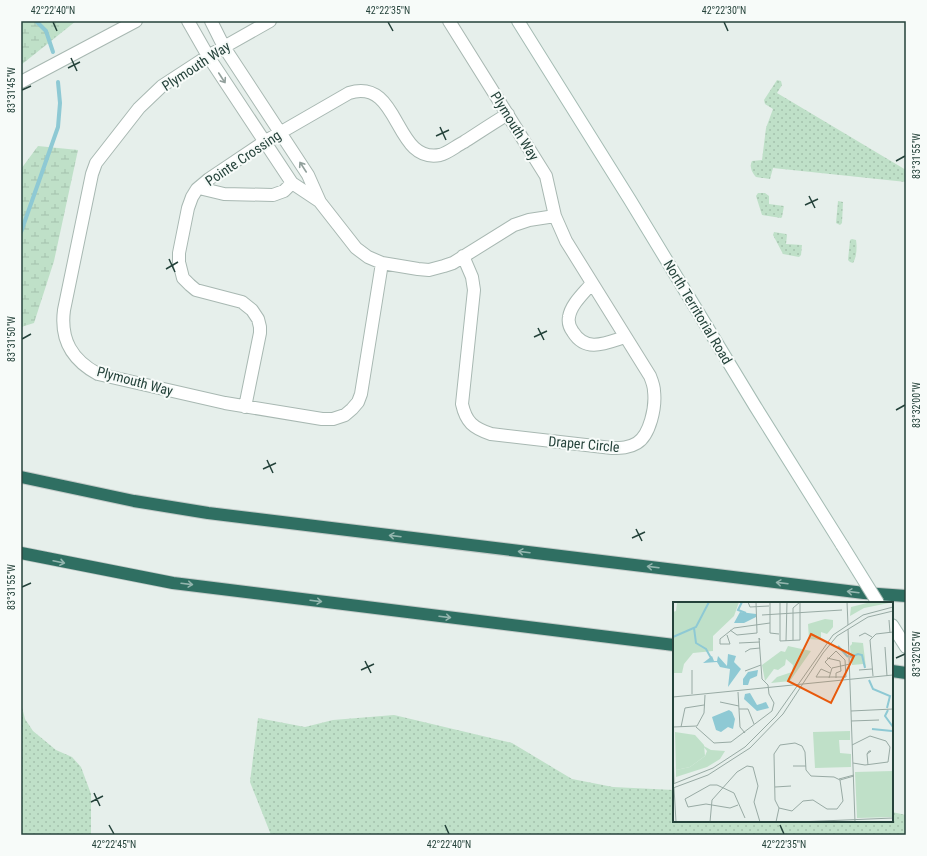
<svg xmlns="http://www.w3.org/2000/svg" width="927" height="856" viewBox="0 0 927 856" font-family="'Roboto Condensed',sans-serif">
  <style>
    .grass { fill: url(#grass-dots) }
    .wetland { fill: url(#wetland-marsh) }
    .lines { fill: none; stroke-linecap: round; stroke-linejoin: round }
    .stream { stroke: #8ec9d4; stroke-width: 4 }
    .minor-casing { stroke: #a8b8b2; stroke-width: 14 }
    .tertiary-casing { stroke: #a8b8b2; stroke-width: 14 }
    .secondary-casing { stroke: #a4bbb3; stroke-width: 14 }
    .motorway-casing { stroke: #c2cac8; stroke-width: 14 }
    .minor { stroke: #fff; stroke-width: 12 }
    .tertiary { stroke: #fff; stroke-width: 12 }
    .secondary { stroke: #fff; stroke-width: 12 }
    .motorway { stroke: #2f6f62; stroke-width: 12 }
    .secondary-bridge-casing { stroke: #a4bbb3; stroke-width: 14; stroke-linecap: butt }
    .secondary-bridge { stroke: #fff; stroke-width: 12 }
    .oneway { stroke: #92a09c }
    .oneway2 { stroke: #93b5ae }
    .ticks { fill: none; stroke: #24423a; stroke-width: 1.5 }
    .labels { text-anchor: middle; stroke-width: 4; stroke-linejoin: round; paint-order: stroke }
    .street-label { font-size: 14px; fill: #24423a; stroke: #f7fbf9 }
    .inset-river { fill: none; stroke: #8ec9d4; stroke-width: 2 }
    .inset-road { fill: none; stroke: #98aaa4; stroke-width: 1 }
    .view { fill: #e8590c; fill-opacity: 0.15; stroke: #e8590c; stroke-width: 2 }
    .inset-edge { fill: none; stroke: #24423a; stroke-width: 2 }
    .neatline { fill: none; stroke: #24423a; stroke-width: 1.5 }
    .ticks-label { font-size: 10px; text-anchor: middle; fill: #24423a }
  </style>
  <defs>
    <pattern id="grass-dots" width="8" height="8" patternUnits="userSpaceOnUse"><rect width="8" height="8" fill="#bfe0c8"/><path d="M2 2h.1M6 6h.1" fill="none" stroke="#a4c1ad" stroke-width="1.8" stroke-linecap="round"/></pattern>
    <pattern id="wetland-marsh" width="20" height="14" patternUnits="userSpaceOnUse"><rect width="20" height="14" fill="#bfe0c8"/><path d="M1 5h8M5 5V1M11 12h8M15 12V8" fill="none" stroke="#a4c1ad"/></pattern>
  </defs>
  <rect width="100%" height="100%" fill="#e6efeb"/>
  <path class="grass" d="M777,80L781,81L782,85L777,93L906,170V182L773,168L770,179L756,177C752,173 749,166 752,161L762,160L766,128L773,109L765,104L764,100Z
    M758,193H765L769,196V204L784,206L782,217L781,218L762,215L756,196Z
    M838,201L843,202L842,223L840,225L836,223Z
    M774,232L786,234L787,235L786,244L802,245L801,255L799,257L783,254L773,235Z
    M852,239L856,240C857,246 857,257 853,263L850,262L848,260L850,240Z
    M21,703L25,719L33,731L56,750L72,757L81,767L91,794V835H21Z
    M394,715L512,743L572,779L613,787L674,790V821H892V812L906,815V835H271L250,782L258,718L305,727L333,720Z"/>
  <path class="wetland" d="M21,21H76L21,65Z
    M38,146L78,150L54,261L34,323L21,327V169Z"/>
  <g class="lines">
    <path class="stream" d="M36,21L46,31L53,52
      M21,232L58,127L60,103L58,82"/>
    <g class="minor-casing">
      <path id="minor" d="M188,21L208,56L292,183L319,201
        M211,21L224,47L308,175L320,202L356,248L368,257L382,263L418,269L429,270L444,266L453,263L514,225L529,220L555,216
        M270,21L208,56L162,86L139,108L96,163L92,174L64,310C60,340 72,360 98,374L225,403L322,419H333L345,415L352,409L358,402L361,394L382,263
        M449,21L546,176L555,216L566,241L650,376C652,381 654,386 654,391C656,407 650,435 637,443C629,448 621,448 612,448L491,434C473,428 466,422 462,404L474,290L472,277L463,256
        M199,188L224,194L273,195L284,191L292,183
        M592,283C584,293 571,304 569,317C568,322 570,328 573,332C586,353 606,343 625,337
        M245,407L260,333V327L258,319L252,310L242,302L196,290L190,285L183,278L179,262V253L188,208L192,197L197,189L209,179L264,142L349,93C401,77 393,164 440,155C448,153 456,146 464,142C478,133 493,123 508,114"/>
    </g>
    <g class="tertiary-casing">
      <path id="tertiary" d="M21,82L136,21"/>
    </g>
    <g class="secondary-casing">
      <path id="secondary" d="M518,21L630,200L755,406L842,545
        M892,625L906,647"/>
    </g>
    <g class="motorway-casing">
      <path id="motorway" d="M21,477L134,501L208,513L864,593L906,596
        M21,553L173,583L674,645
        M892,671L906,673"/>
    </g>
    <use href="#minor" class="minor"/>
    <use href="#tertiary" class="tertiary"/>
    <use href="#secondary" class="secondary"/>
    <use href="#motorway" class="motorway"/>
    <g class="secondary-bridge-casing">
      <path id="secondary-bridge" d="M842,545L878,603"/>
    </g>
    <use href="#secondary-bridge" class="secondary-bridge"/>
  </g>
  <defs><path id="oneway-shaft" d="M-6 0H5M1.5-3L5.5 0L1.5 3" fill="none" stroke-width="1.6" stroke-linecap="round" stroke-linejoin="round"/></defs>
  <g class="oneway">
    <use href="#oneway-shaft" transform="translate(222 78) rotate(57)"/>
    <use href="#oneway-shaft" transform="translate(303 167) rotate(-123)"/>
  </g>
  <g class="oneway2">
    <use href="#oneway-shaft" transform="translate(395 536) rotate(-173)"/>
    <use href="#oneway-shaft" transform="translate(524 552) rotate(-173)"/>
    <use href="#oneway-shaft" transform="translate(59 562) rotate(12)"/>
    <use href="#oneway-shaft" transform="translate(653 567) rotate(-173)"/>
    <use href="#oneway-shaft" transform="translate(782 583) rotate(-173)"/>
    <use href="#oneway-shaft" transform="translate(187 584) rotate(7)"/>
    <use href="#oneway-shaft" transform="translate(853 592) rotate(-173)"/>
    <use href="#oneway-shaft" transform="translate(316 601) rotate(7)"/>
    <use href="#oneway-shaft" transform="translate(445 617) rotate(7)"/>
  </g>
  <path class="ticks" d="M53,22L57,31M388,22L393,31M724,22L728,31M71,58L77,71M68,68L80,62M22,90L31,86M440,127L446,140M436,136L449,130M896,161L905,156M809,196L815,208M805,205L818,199M169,259L175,272M166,269L178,262M538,328L544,340M534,337L547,331M22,339L31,334M896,410L905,405M267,460L273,473M263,469L276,463M636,529L642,541M632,538L645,532M22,587L31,583M896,658L905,654M365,661L371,673M361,670L374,664M94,793L100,806M91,802L103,796M109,825L114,834M445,825L449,834M780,825L784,834"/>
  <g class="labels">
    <g class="street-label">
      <text transform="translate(196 66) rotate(-33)" y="5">Plymouth Way</text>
      <text transform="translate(515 126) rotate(58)" y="5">Plymouth Way</text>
      <text transform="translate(243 158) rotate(-34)" y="5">Pointe Crossing</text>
      <text transform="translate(698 312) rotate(59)" y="5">North Territorial Road</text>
      <text transform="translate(135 381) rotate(15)" y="5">Plymouth Way</text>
      <text transform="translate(584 444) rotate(5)" y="5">Draper Circle</text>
    </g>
  </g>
  <g transform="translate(673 602)">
    <rect width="220" height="220" fill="#e6efeb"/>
    <path d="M152,17L160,18V25L154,32L148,30V38L136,37L135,22ZM115,44L138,49L117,79L98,81L104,75L119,70L120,63L113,57L112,63L105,68L101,67L92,79L89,63L108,49L112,50Z" fill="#bfe0c8"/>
    <path d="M66,0L61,14L40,34V49L20,51L11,62L9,71H0V10L3,9L4,1ZM198,0L216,1L191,6L177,14L178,5ZM179,40L190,41L193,66L190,62L179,63ZM177,129V138H166L167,151L178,152V165L142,166L140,130ZM2,130L22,133L31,143L32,154L17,165L3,168ZM220,169V215L184,216L182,170Z" fill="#bfe0c8"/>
    <path d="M180,41L189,42L186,49L191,53L192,64L186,54L178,58L177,44ZM29,143L38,148L52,149L47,157L34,165L3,175V168L17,165L32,154L34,149Z" fill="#bfe0c8"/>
    <path d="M67,10L83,12V15L71,21H61ZM55,52L63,54L61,60L68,67L55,85L57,67L47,65L44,60L30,61L39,54L41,59H44L45,54L54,64ZM85,68L84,74L77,77L75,83H70V77L75,70ZM77,91L84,103L93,100L96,106L84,109L71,97L72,92ZM56,108L59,110L62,117L60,127L55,125L48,130L43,128L39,115Z" fill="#8ec9d4"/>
    <path class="inset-river" d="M69,0L65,8L73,11M21,26L23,41L33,47L38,56M0,35L23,25L36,0M165,44L175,55M177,55L185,52L189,53L192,66M196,78L200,87L217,94L214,106M215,108L212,114L220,125M199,127L219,129"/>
    <path class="inset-road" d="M75,0L77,5L96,4M97,0V31L106,32M107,0V39L127,38V0M174,0L175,23M89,13L169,8M216,18L217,31M175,27L182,220M57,28L64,33L84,31L83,0M54,33L57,42H47V37L61,26L97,21M186,34L192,31L199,35M120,38V6L127,0M113,39L114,0M66,41L87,40M212,45L214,74M72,50L77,47L87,46M154,56L167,59L168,69L163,71V76M19,68V92M186,68L199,67M72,69L88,63M157,71L148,67L143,75H173L172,58L163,49L152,60L158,66M200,74L197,38L203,32L220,30M156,76L159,66L177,62M65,90L67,125L72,131M0,95L220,73M47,100L66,104M66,107H75L81,122M178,109L220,107M178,119L206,118M0,125L24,124L31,111L32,93M8,125L12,106L31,103M23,125L41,141L58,140L99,109L101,101L96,92L95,83L89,77L86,36L87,38M179,143L197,134L213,139L217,145L215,160M0,146L1,181M194,152L196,149H198L194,152L195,163M180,161L192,163L215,160M120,164H133M80,165L85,184L81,200L87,220M166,177L181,173M167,178L181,174M0,182L40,166L72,145L103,114L160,33L190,13L220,5M102,185L118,184M0,186L35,173L77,146L110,112L150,51L164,34L195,15L220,9M1,186L3,220M65,203L57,206L33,202L15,205L12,197L37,183H44L61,191L72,216M106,206L102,198L101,152L107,143L122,141L129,144L132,150L133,168L138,174L161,175L167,178M106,206L119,209L130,199L140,198L154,207H164L170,199L167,178M37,220L39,198L64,170L74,164L80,165M103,220L106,206M125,220L220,216"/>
    <path class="view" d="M138,32L181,54L158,101L115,79Z"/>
    <rect width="220" height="220" class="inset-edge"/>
  </g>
  <rect width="927" height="856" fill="none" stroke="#f7fbf9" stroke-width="44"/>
  <rect x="22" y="22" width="883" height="812" class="neatline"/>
  <g class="ticks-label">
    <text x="53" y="14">42°22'40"N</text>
    <text x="388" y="14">42°22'35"N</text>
    <text x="724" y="14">42°22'30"N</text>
    <text transform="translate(11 90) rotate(-90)" y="4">83°31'45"W</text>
    <text transform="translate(916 156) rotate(-90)" y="4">83°31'55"W</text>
    <text transform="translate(11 339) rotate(-90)" y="4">83°31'50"W</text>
    <text transform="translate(916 405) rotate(-90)" y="4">83°32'00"W</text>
    <text transform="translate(11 587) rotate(-90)" y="4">83°31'55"W</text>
    <text transform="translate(916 654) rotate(-90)" y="4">83°32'05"W</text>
    <text x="114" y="848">42°22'45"N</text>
    <text x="449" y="848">42°22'40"N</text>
    <text x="784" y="848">42°22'35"N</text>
  </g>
</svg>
